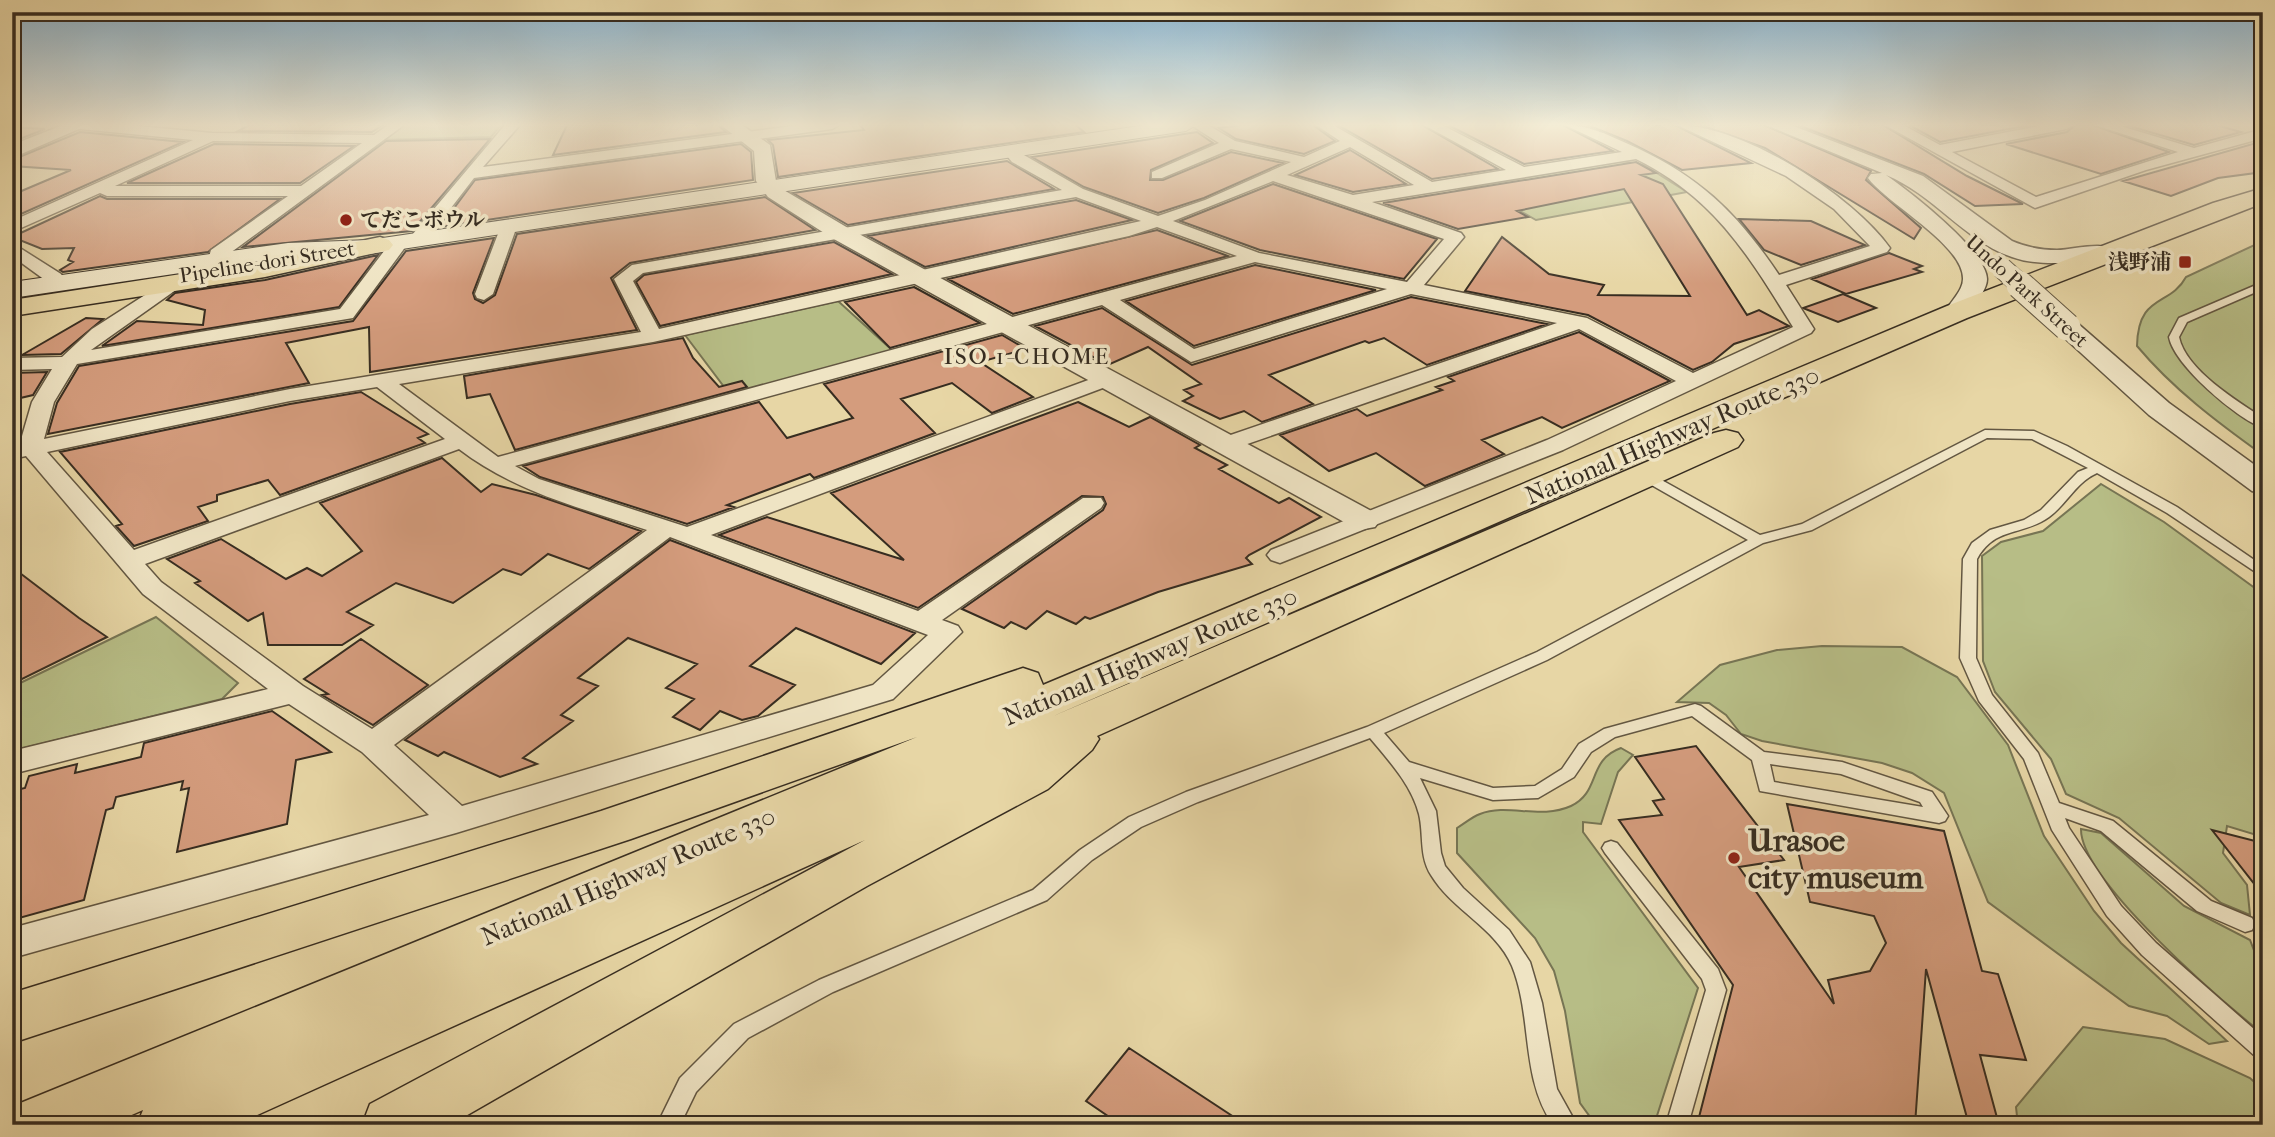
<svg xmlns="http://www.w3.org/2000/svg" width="2275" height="1137" viewBox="0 0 2275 1137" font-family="'IM FELL French Canon','Noto Serif JP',serif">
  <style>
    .green { fill: #b7bd86; stroke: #777554; stroke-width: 2 }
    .building { fill: #d49c7d; stroke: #372d21; stroke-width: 2 }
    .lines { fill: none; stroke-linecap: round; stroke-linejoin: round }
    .service-casing { stroke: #635742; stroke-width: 3 }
    .minor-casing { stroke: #635742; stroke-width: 3 }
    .tertiary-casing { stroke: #635742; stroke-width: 3 }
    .secondary-casing { stroke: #372d21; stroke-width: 2 }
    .primary-casing { stroke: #372d21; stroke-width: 3 }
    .trunk-casing { stroke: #372d21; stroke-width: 3 }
    .service { fill: #efe4c4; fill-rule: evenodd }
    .minor { fill: #efe4c4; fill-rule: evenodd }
    .tertiary { fill: #efe4c4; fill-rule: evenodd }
    .secondary { fill: #efe4c4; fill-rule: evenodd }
    .primary { fill: #e7d6a5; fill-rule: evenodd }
    .trunk { fill: #e7d6a5; fill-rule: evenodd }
    .tertiary-bridge-far1-casing { stroke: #635742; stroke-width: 22; stroke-linecap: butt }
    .tertiary-bridge-casing { stroke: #635742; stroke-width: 29; stroke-linecap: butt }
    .tertiary-bridge-far1 { stroke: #efe4c4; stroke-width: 20 }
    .tertiary-bridge { stroke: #efe4c4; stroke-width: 27 }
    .poi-dot { fill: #8f2418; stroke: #efe4c4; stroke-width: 2.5 }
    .labels { text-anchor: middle; stroke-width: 7; stroke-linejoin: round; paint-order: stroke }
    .far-poi-label { font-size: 21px; font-weight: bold; fill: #372d21; stroke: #efe4c4; text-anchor: start }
    .far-street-label { font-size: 21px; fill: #372d21; stroke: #efe4c4 }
    .far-neighbourhood-label { font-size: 23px; letter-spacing: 2px; fill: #372d21; stroke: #efe4c4 }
    .street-label { font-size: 26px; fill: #372d21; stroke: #efe4c4 }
    .near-poi-label { font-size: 32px; font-weight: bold; fill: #372d21; stroke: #efe4c4; text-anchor: start }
  </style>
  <rect width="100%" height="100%" fill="#e7d6a5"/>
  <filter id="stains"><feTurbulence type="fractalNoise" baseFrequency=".00286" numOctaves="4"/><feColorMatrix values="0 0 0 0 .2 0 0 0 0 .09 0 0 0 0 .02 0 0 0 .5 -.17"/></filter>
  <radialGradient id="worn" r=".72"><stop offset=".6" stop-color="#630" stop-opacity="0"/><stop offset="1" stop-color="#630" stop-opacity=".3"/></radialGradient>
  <path class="green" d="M401,125H501L491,137L378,140Z
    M1622,161L1644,165L1687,192L1536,220L1506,203L1489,206L1459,189Z
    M2263,241V455C2217,422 2173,389 2137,346C2138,293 2170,307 2186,277Z
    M838,301L893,351L731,396L685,335Z
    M2101,484L2164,522L2263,594V837L2227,826L2223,853L2247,885L2250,915L2221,903L2119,818L2066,794L2051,759L1995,692L1983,661L1982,556L2001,542L2043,531Z
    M156,617L238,683L222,699L12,751V687Z
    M1822,646L1902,647L1957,677L2008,745L2044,836L2094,911L2121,943L2227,1041L2209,1044L2167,1016L2129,1006L1988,902L1944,793L1912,773L1882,763L1762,741L1741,734L1726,715L1709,703L1677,702L1720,665L1777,650Z
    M1621,748L1633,755L1618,772L1601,824L1583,822V832L1698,988L1654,1125H1596L1580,1103L1565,1011L1554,971L1535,938L1457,853V828C1465,823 1472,817 1480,814C1508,803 1540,820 1571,806C1601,792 1587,760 1621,748Z
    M2081,829L2101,833L2184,906L2250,940L2263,974V1034C2223,1002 2080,880 2081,829Z
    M2083,1027L2165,1039L2250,1078L2263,1090V1125H2018L2016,1107Z"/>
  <path class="building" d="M249,125H383L372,132L238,131Z
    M567,125H718L726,132L553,155Z
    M860,125H1076L1084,132L778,177L773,145L768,140L864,130Z
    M1242,125H1313L1335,141L1304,154L1236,139L1219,128Z
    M1338,125H1422L1498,169L1432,179Z
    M1448,125H1563L1613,151L1524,164Z
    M1587,125H1675L1751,163L1682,170L1627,141Z
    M1700,125H1764L1871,171L1866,180L1921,228L1914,239L1765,148Z
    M1798,125H1883L1967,176L2023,204L1975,206L1924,174Z
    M1909,125H2030L1940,142Z
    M2075,125H2093L2169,152L2101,174L2006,144L2067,132Z
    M2126,125H2216L2241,132L2194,145Z
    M12,127L45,129L12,142Z
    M80,132L183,142L12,218V195L71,170L12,166V160Z
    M1197,132L1213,143L1151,170L1150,180H1163L1231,152L1283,163L1204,198L1158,213L1084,187L1032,157Z
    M490,139L412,231L243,247L386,141Z
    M2263,141V172L2218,178L2171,196L2123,181Z
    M214,144L354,146L300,183H127Z
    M741,144L751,152L753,180L440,227L475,180Z
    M1350,150L1406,184L1353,192L1295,175Z
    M1007,161L1054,189L848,225L793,193Z
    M1636,162L1656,173L1641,175L1663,184L1747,315L1759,310L1789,326L1734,344L1712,362L1693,370L1588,315L1465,291L1502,237L1549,274L1604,285L1598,295L1690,296L1624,189L1517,211L1528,217L1458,229L1383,203Z
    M1273,184L1437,239L1404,279L1260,250L1180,221Z
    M100,196L107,199H280L208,252L63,272L60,270L73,262L68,260L74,248L42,249L12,237Z
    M765,197L815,230L630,263L611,278L637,330L370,372L369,327L286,343L309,383L48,434L57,403L79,366L353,321L406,251L494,238L473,293L475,299L483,303L495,295L517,234Z
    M1076,200L1132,220L925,267L868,236Z
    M1739,219L1811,221L1865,245L1801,265L1764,250Z
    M1157,230L1228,256L1013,314L948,279Z
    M834,242L892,274L660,326L636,282L644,275Z
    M1889,253L1922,266L1914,269L1922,272L1846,294L1812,279Z
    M378,255L339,307L102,346L137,321L203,325L205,310L167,300L175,293L265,280Z
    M1255,265L1376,290L1194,346L1126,301Z
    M914,287L980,323L890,348L845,302Z
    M1843,294L1876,308L1838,322L1803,308Z
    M1411,297L1547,324L1427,365L1384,338L1369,343L1365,341L1269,375L1313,404L1262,422L1244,411L1220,419L1183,401L1193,396L1184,390L1201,384L1148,347L1108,365L1035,326L1102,308L1192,365Z
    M86,318L103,319L61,354L22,355Z
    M1579,332L1670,381L1562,428L1542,417L1482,440L1504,454L1425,486L1376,453L1329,471L1280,435L1357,409L1367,416L1442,390L1436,387L1454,381L1448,377Z
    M1002,335L1026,349L980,362L1033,397L992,413L952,383L901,399L935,433L814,478L810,474L727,505L734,507L687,524L540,477L523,466L759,402L787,438L853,418L824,384Z
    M683,338L693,358L719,387L742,381L747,387L515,450L490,394L467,398L464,376Z
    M47,372L33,395L12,400V373Z
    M361,392L428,434L418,438L425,443L280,495L268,480L217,495V501L198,507L208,521L134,546L116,526L122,524L60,452L290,404Z
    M1078,402L1129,427L1150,417L1200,445L1195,448L1227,465L1219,469L1279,503L1289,498L1321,517L1249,555L1246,558L1252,564L1158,592L1090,619L1085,617L1076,624L1047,611L1026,629L1011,622L1004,628L962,609L1103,510L1106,504L1103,497L1082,496L918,608L719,535L767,517L904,560L831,493Z
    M442,458L481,492L492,484L536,495L641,531L589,569L548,554L521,575L503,569L453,603L396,583L347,612L373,625L342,645H268L263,613L248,621L195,583L200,581L167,559L221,539L286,579L307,568L322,576L362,551L320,503Z
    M670,540L915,633L881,664L796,628L750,666L795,685L758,716L742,720L720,711L700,730L673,717L694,699L666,688L697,664L628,638L578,678L598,686L561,715L573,721L523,758L537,764L500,777L444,752L438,756L405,740Z
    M12,567L79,618L107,637L12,684Z
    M361,639L428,685L373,725L322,695L328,694L304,679Z
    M272,711L331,752L296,760L287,824L177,852L189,788L181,790L183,781L116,797L113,808L106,810L84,900L12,920V791L25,788L29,776L77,764L75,773L141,757L144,743Z
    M1696,746L1784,860L1739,867L1834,1004L1828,980L1870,971L1886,943L1874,916L1810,902L1787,804L1944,831L1982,971L1998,974L2026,1060L1980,1055L1999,1125H1969L1926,969L1915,1125H1697L1733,985L1619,820L1662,815L1653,801L1664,799L1635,757Z
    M2212,830L2263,843V895Z
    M1129,1048L1246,1125H1121L1086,1101Z"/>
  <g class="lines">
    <g class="service-casing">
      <path id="service" d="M2263,282V289L2187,322L2179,337C2186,370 2236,400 2263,418V428C2236,418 2174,365 2169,337L2179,318Z
        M1985,430L2034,431L2067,446L2177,507L2263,566V577L2167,513L2097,473C2076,482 2067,504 2049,517C2023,536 1995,526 1977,559L1976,658L1992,695L2038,753L2059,803L2113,821L2211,901L2252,918L2255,924L2252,930L2245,932L2197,911L2101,831L2065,818L2069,828L2121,906L2156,943L2263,1037V1059L2256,1057L2142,955L2107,916L2052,830L2024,759L1979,701L1960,658L1963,559L1972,543L1990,530L2024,520L2041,510L2078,472L2088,468L2032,439L1987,438L1812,530L1763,543L1547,660L1384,733L1409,762L1493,788L1535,786L1562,769L1579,744L1604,729L1695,704L1701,706L1764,752L1842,762L1932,792L1948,816L1945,821L1939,823L1760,791L1752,760L1692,716L1615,737L1591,752L1574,777L1538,798L1493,800L1420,778L1436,811L1441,853L1445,866L1463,888L1509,930L1530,962L1542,1003L1557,1089L1577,1125H1553C1520,1077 1533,1018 1512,966C1496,928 1452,910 1431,875C1419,856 1424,835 1419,814C1411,784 1389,761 1370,738L1198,802L1141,827L1092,860L1047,900L833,992L748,1038L696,1092L680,1125H657L680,1078L734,1024L819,980L1033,890L1080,850L1129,817L1186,792L1367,727L1537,652L1748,540L1641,479L1639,476L1641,473H1649L1760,535L1802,524ZM1770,764L1841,774L1920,802L1923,807L1774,782Z
        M1611,841L1617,843L1718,969L1726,990L1688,1125H1666L1706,990L1702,979L1605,853L1602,848L1605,843Z"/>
    </g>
    <g class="minor-casing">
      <path id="minor" d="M73,125H128L212,133L374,135L388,125H404L226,256L223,264L217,265L208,260L211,250L288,196H107L100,193L12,232V221L193,140L80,129ZM213,141L362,143L301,186H115Z
        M505,125H520L483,167L800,125H839L832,129L474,178L424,243H412L409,239L412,235Z
        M1191,125H1208L1235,141L1304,157L1340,141L1316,125H1333L1432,182L1506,170L1424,125H1442L1524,167L1622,152L1565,125C1588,125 1606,134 1626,143C1697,174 1737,212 1779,275L1870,246L1834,209L1786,176L1677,125C1743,125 1852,195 1890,248L1887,252L1786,285L1814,329L1811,333L1563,450L1280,563L1271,560L1267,555L1271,550L1547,440L1676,381L1579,329L1227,451L1219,449L1216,444L1219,439L1557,323L1411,294L1191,362L1102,305L515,466L539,479L687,527L1102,375H1116L1120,379L1116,383L711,535L918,611L1083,498H1101L1104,503L1101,508L942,620L958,626L962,632L893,699L456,833L12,958V928L429,815L362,752L289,704L12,774V751L268,689L143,594L26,456L12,459V445L20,443L32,402L52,369L12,370V358L62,357L92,329L173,277L180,279L182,283L180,287L91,350L340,309L394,238H406L409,242L353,318L77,364L54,402L44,439L290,389L641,332L614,279L632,265L1062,190L1012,162L1003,151L1010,147L1083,189L1158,216L1205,200L1291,162L1231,149L1162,178H1152V172L1219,143ZM1350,147L1414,185L1353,195L1287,175ZM1636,159C1715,198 1749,256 1793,327L1693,373L1587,318L1424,285L1464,237L1461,233L1372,202ZM1273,181L1444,239L1407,282L1259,253L1173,221ZM1076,197L1141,221L659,329L633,281L643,273ZM1157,227L1237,256L498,457L399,384L653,342L1129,236ZM1255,262L1387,289L1194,349L1120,300ZM377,387L445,439L134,550L47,452L290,401ZM459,449C515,492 581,508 647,530L372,729L303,686L161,582L145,564ZM670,537L928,635L873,685L462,806L394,745Z
        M1885,125H1903L1940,145L2044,125H2073L2066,129L1952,152L2036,197L2178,152L2095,125H2117L2194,148L2263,129V138L2146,170L2035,208Z
        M509,221L517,226L493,294L484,300L477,298L475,294L501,226Z
        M12,243L61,274L64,278L60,288H46L45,280L12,256Z"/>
    </g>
    <g class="tertiary-casing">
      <path id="tertiary" d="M63,125H88L12,158V145Z
        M721,125H742L770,145L776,181L782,189L848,228L1375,513L1380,520L1375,527L1364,529L1353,527L832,238L768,197L756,181L754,151Z
        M1766,125H1791L1923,176L2012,241C2026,247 2041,250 2057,250C2072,250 2107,239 2117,253C2110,263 2093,261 2082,262C2059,263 2034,265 2012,257C1966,242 1933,194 1886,175C1910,192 1986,250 1987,279C1987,291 1972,308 1966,317H1948L1945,312C1950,302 1963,291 1963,279C1964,245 1887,204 1868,178L1871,174L1882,173Z
        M2067,320L2076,322L2169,403L2263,471V494L2252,491L2149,415L2058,332L2055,327L2058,322Z"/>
    </g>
    <g class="secondary-casing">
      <path id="secondary" d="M1146,125H1196L1186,131L342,258L333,255L288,257L12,298V282L288,243L369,240Z"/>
    </g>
    <g class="primary-casing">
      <path id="primary" d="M380,237L389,240L393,245L389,250L265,277L12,316V300L265,261Z"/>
    </g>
    <g class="trunk-casing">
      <path id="trunk" d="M2263,188V203L1967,318L1051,717L1714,433L1726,430L1738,433L1743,440L1738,447L1097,736L1099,739L1092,750L1048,789L867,886L450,1125H362L370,1104L865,840L235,1125H137L143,1110L109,1125H12L18,1104L917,737L631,839L12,1043V993L601,811L1008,673L1023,668L1038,673L1043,685L1947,306L2213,203Z"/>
    </g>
    <use href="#service" class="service"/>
    <use href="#minor" class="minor"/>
    <use href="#tertiary" class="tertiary"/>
    <use href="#secondary" class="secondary"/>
    <use href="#primary" class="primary"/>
    <use href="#trunk" class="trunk"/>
    <g class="tertiary-bridge-far1-casing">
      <path id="tertiary-bridge-far1" d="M2002,268L2022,286"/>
    </g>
    <g class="tertiary-bridge-casing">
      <path id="tertiary-bridge" d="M2020,285L2067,327"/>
    </g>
    <use href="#tertiary-bridge-far1" class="tertiary-bridge-far1"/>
    <use href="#tertiary-bridge" class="tertiary-bridge"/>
  </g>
  <linearGradient id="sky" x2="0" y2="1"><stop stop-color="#89b5d2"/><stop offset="0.44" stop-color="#f4edd6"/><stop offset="1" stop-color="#f4edd6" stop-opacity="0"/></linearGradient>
  <rect width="2275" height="284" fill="url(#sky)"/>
  <g class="poi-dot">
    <circle cx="346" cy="220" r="7"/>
    <rect x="2178" y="255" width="14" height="14" rx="3.5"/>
    <circle cx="1734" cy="858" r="7"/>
  </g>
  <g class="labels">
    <g class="far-poi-label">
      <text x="360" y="227">てだこボウル</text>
      <text x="2171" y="269" text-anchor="end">浅野浦</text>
    </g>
    <g class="far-street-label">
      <text transform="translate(267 262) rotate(-9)" y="7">Pipeline-dori Street</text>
      <text transform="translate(2027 291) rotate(42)" y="7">Undo Park Street</text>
    </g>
    <g class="far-neighbourhood-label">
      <text x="1027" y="364">ISO 1-CHOME</text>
    </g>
    <g class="street-label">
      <text transform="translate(1672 435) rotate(-23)" y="9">National Highway Route 330</text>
      <text transform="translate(1150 656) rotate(-23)" y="9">National Highway Route 330</text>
      <text transform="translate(628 876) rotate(-23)" y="9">National Highway Route 330</text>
    </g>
    <g class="near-poi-label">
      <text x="1748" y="851">Urasoe<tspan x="1748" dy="37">city museum</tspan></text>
    </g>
  </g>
  <rect width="2275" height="1137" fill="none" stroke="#e7d6a5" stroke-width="42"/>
  <rect x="14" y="14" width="2247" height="1109" fill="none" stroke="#372d21" stroke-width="3.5"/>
  <rect x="21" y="21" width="2233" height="1095" fill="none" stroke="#372d21" stroke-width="2"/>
  <rect width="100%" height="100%" filter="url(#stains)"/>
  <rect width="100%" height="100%" fill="url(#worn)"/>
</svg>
